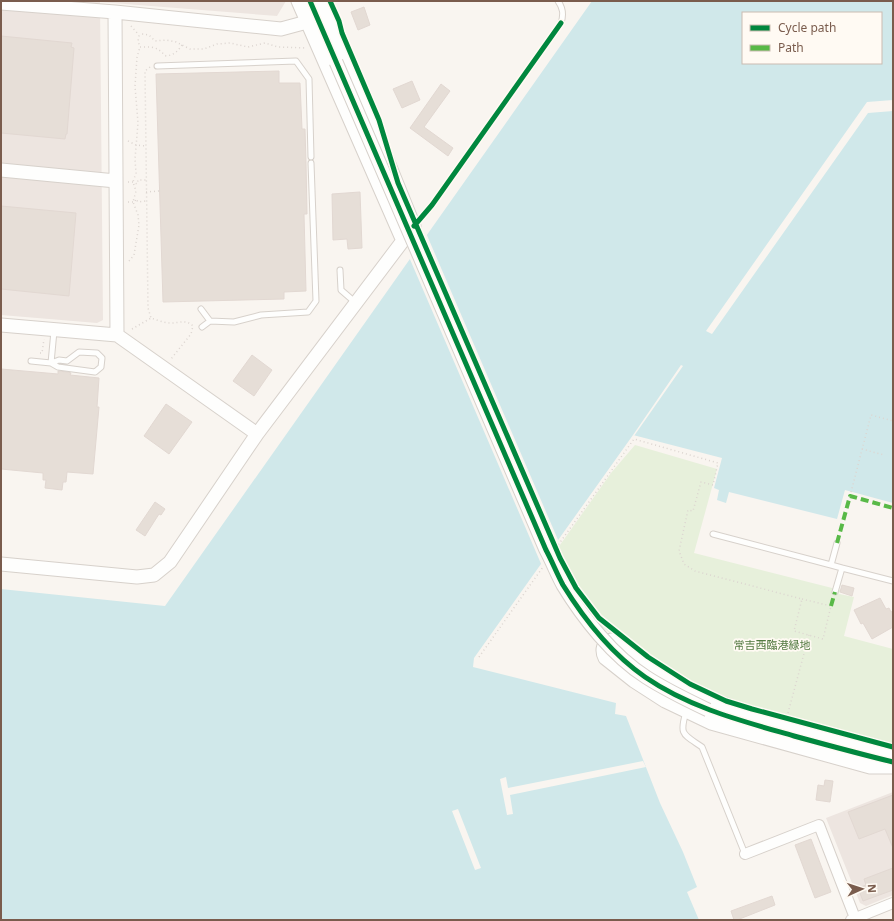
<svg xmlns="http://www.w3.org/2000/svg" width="894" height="921" viewBox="0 0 894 921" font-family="'Noto Sans','Noto Sans JP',sans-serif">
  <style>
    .industrial { fill: #ede5e0 }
    .green { fill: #e7f0db }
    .water { fill: #d0e8ea; fill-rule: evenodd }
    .pier { fill: #f9f5f0 }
    .building { fill: #e6ded7; stroke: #e2d8d2 }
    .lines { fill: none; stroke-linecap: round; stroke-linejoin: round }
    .service-casing { stroke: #d7d1cb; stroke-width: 7 }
    .minor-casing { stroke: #d7d1cb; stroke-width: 12 }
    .tertiary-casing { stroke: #d7d1cb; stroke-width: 15 }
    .path { stroke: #dcd5d0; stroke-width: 1.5; stroke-dasharray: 1 3; stroke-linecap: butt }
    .service { stroke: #fefefd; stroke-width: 5 }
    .minor { stroke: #fefefd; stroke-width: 10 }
    .tertiary { stroke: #fefefd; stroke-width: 13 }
    .tertiary-bridge-casing { stroke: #d7d1cb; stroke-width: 15; stroke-linecap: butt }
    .tertiary-bridge { stroke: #fefefd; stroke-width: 13 }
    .quiet { stroke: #58b947; stroke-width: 4; stroke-dasharray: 8 4; stroke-linecap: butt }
    .cycleway-casing { stroke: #fffaf3; stroke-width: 8 }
    .cycleway { stroke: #00873e; stroke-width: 5 }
    .labels { text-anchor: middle; stroke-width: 3.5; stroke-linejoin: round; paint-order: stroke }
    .park-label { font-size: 11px; fill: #537a41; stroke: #fffaf3 }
  </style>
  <rect width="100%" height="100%" fill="#f9f5f0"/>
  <path class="industrial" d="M1,1H286L277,16L100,2L103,320L97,323L1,315Z
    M893,792V895L866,906L860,903L826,818Z"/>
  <path class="green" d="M635,445L717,469L694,553L840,590L839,594L854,597L844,636L893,649V750L789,723L687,685L614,636L596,622L574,590L555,552L611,473Z"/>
  <path class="water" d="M592,1H893V503L845,490L837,519L729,492L726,503L717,500L719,490L714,488L722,458L633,435L474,658L473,667L616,703L615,714L626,716L660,803L683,852L697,887L687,892L699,920H1V589L165,606ZM743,13H881V63H743Z"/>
  <path class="pier" d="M893,100V111L868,113L712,334L706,331L867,102Z
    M426,233L559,542L542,566L409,257Z
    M681,365L683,366L634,436L633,435Z
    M643,761L646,767L510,795L513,814L507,815L500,779L506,777L508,788Z
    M458,809L481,868L475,870L452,811Z"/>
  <path class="building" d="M364,7L370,25L358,30L351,12Z
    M1,36L72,43L71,47L74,48L67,134H66L65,139L1,133Z
    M279,71V83H300L302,129H305L306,163L307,214H304L306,291L284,292V299L163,302L156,74Z
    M412,81L420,100L402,108L393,89Z
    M441,84L450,91L424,127L453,148L448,156L410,128Z
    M360,192L362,248L348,249L347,239L333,240L332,194Z
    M1,206L76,213L69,296L1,289Z
    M252,355L272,370L254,396L233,381Z
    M1,369L58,374V371L68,372L71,373L70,375L99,378L97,407H99L93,474L67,472L66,482H63L62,490L45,488L46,480H43V473L1,469Z
    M166,404L192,422L169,454L144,436Z
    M155,502L165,509L161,515L159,514L145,536L136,530Z
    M842,585L854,588L852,596L840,592Z
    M880,598L886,609L889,608L891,612L893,611V627L872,639L863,623L861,624L854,610Z
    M825,780L833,781L830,802L816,800L818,785L824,786Z
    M893,795V848L885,829L859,839L848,812Z
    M811,839L831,892L815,898L795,845Z
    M893,868V890L863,901L858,888L866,885L864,879Z
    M772,896L775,905L737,920H734L731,911Z"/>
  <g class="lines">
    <g class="service-casing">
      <path id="service" d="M558,1C563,8 564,14 561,23
        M157,66L296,61L309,79L311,157
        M340,270L341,290L356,303
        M201,309L210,321L234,322L261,315L308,312L316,301L311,163
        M202,327L210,321
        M79,352L97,353L102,358L101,367L95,372L58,367L51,363L59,360L67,361Z
        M31,361L51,363L54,331
        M713,534L831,565
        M842,568L893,581
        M835,592L842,568L831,565L837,543
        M686,712C679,735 683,734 702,747L745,854"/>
    </g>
    <g class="minor-casing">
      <path id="minor" d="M745,854L819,825L855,918
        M851,920L893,903"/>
    </g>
    <g class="tertiary-casing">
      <path id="tertiary" d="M298,1L403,241
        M310,1L336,62
        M1,3L115,12L281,29L307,22
        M115,12L117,335
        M1,170L116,181
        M1,325L117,335L257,434
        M1,564L137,577L154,575L170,562L257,434L414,226L382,147L373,122L322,1
        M708,710L739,721L893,762
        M893,756L875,747C816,732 756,719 700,694C681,686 663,675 647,663C636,656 625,643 611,640C603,643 601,650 605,658L634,681L665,701L711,723L870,767H893"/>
    </g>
    <path class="path" d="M131,26L139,35
      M182,45C178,51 174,55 166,56L158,49L151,47H140L138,41L139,36L143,34L149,35L155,41L166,40L176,42L190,49H204L217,44L230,43L248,47L265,43L278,47L307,48
      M150,67L145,71L148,308L151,318C157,320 164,323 171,323C180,323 186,319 193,326L191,334L171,359
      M128,141L136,145L146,146
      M128,182H133L137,184L138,180H146
      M146,192L159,191
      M128,202H135L136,199L138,202L146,201
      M129,261L134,255L139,225L138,215L133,202L136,191L133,182L136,173L135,159L138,123L135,86L137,57L140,47
      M132,329L151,318
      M40,353H42L44,339
      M862,449L884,455
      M850,496L871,415L893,421
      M556,548L634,439L718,463L713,485L701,482L693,511L688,510L679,551L684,564L695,571L802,599
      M802,599L831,606L823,639L794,631Z
      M479,657L543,567
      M788,713L809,635"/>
    <use href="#service" class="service"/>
    <use href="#minor" class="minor"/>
    <use href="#tertiary" class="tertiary"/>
    <g class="tertiary-bridge-casing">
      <path id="tertiary-bridge" d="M336,62L546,550C552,561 557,574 563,585C583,618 613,656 646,677C666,690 687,700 708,710"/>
    </g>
    <use href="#tertiary-bridge" class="tertiary-bridge"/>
    <path class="quiet" d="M837,543L850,496L893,508
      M831,606L835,592"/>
    <g class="cycleway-casing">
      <path id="cycleway" d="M310,1L546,550C552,561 557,574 563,585C584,619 612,654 645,677C690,708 742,721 794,736C827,745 860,754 893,762
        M330,1L339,21L342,33L379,120L398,183L560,558L576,588L599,618L648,657L690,684L726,701L752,709L893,747
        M414,226L432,205L561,23"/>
    </g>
    <use href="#cycleway" class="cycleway"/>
  </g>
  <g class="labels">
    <g class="park-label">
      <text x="772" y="649">常吉西臨港緑地</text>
    </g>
  </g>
  <rect width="894" height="921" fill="none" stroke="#7a5c4d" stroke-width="4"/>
  <rect x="742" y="12" width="140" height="52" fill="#fffaf3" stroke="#cabbb1"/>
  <rect x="750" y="25" width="20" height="6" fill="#00873e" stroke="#cabbb1"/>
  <text x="778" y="32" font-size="12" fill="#7a5c4d">Cycle path</text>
  <rect x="750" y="45" width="20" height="6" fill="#58b947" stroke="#cabbb1"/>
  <text x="778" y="52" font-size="12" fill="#7a5c4d">Path</text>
  <g transform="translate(862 889) rotate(87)" stroke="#fffaf3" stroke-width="3" paint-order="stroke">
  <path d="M0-3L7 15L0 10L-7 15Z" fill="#7a5c4d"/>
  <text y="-6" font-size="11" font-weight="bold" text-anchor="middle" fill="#7a5c4d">N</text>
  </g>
</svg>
